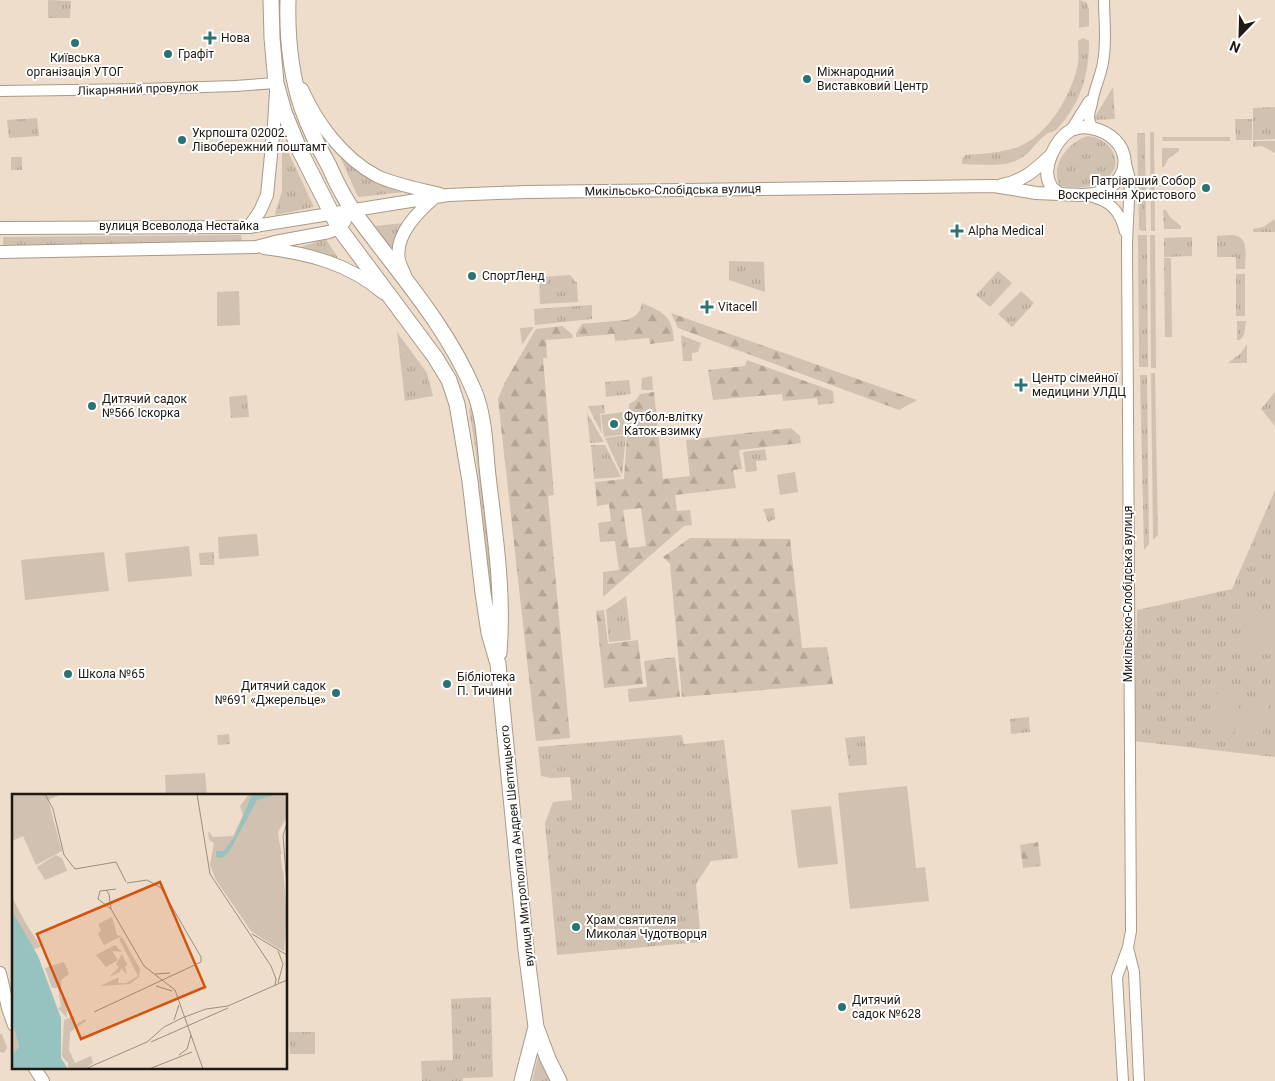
<svg xmlns="http://www.w3.org/2000/svg" width="1275" height="1081" viewBox="0 0 1275 1081" font-family="Roboto,sans-serif">
  <style>
    .grass { fill: url(#grass-tufts) }
    .forest { fill: url(#forest-firs); fill-rule: evenodd }
    .garden { fill: #d0c1b0 }
    .lines { fill: none; stroke-linecap: round; stroke-linejoin: round }
    .minor-casing { stroke: #a99a88; stroke-width: 12 }
    .tertiary-casing { stroke: #a99a88; stroke-width: 14 }
    .secondary-casing { stroke: #a99a88; stroke-width: 17 }
    .minor { stroke: #fff; stroke-width: 10 }
    .tertiary { stroke: #fff; stroke-width: 12 }
    .secondary { stroke: #fff; stroke-width: 15 }
    .poi-dot { fill: #297372; stroke: #fff; stroke-width: 2 }
    .labels { text-anchor: middle; stroke-width: 4; stroke-linejoin: round; paint-order: stroke }
    .poi-label { font-size: 12px; fill: #1f1912; stroke: #fff; text-anchor: start }
    .street-label { font-size: 12px; fill: #1f1912; stroke: #fff }
    .inset-road { fill: none; stroke: #9b8f80; stroke-width: 1 }
    .view { fill: #d4530d; fill-opacity: 0.15; stroke: #d4530d; stroke-width: 2.5 }
    .inset-edge { fill: none; stroke: #1f1912; stroke-width: 2.5 }
  </style>
  <defs>
    <pattern id="grass-tufts" width="24" height="20" patternUnits="userSpaceOnUse" patternTransform="scale(1.25)"><rect width="24" height="20" fill="#d0c1b0"/><path d="M3 7l-1-3M5 7V3M7 7l1-3M15 17l-1-3M17 17v-4M19 17l1-3" fill="none" stroke="#b2a596"/></pattern>
    <pattern id="forest-firs" width="22" height="20" patternUnits="userSpaceOnUse" patternTransform="scale(1.25)"><rect width="22" height="20" fill="#d0c1b0"/><path d="M5 1l3.5 6h-7zM16 11l3.5 6h-7z" fill="#b2a596"/></pattern>
  </defs>
  <rect width="100%" height="100%" fill="#eeddca"/>
  <path class="grass" d="M48,0L71,1L70,18H48Z
    M1079,0L1086,2L1089,9V26L1079,28Z
    M1083,38L1089,41C1089,75 1081,103 1057,129C1053,132 1048,132 1044,136C1032,146 1029,157 1012,162C998,167 978,164 962,164V160L965,155C981,154 999,153 1015,148C1048,137 1071,96 1078,64C1079,57 1078,49 1078,41Z
    M1113,87L1115,119L1093,120Z
    M1275,107V139L1253,140V108Z
    M37,118L39,136L9,138L7,120Z
    M1235,119H1252V140H1236Z
    M1150,132H1154L1155,231H1151Z
    M1137,133H1145L1146,231L1139,230Z
    M1088,136C1110,138 1127,163 1106,179C1093,189 1075,188 1060,186C1049,166 1069,141 1088,136Z
    M1162,137H1230V141H1163Z
    M282,139L314,207L276,215L275,213L282,191Z
    M1253,141H1275V153L1262,146L1253,147Z
    M335,145L375,180L405,192L358,197Z
    M1162,148H1179V151L1168,159L1164,167H1162Z
    M11,157H22V170H11Z
    M1163,210H1166L1170,217L1181,226V229H1164Z
    M1275,219V232H1253V229L1263,227Z
    M403,223L393,242L392,250L375,226Z
    M241,235L242,241L222,243L3,245V237Z
    M1138,235H1147L1148,367H1139Z
    M1150,235H1155L1156,368H1151Z
    M1217,236C1223,236 1231,234 1237,236C1249,239 1245,259 1245,269H1236V257H1217Z
    M1192,237V256L1164,257V238Z
    M326,239L340,261L297,248Z
    M1164,258H1171L1172,337H1165Z
    M729,261L764,262L765,292L729,280Z
    M998,271L1012,283L990,307L976,295Z
    M1236,274H1245V316H1236Z
    M570,275L577,283L578,302L540,304L539,281L543,277Z
    M1021,291L1034,303L1012,327L998,314Z
    M592,305V319L535,325L534,309Z
    M1237,321H1246L1244,335L1240,340H1237Z
    M534,327L522,345L520,328Z
    M397,332L427,373L433,396L405,401Z
    M681,335L701,343L698,352L692,353V361H683Z
    M1247,344V363H1228L1241,353Z
    M1151,373H1155L1158,535L1153,540Z
    M1140,375H1147L1149,544L1144,550Z
    M652,376L653,390H643L641,388L642,378Z
    M629,380L631,394L606,397L605,382Z
    M1275,392V426L1261,409Z
    M247,395L249,417L231,418L229,397Z
    M604,405L605,413L600,414L602,434L588,406Z
    M473,407L477,425L491,539L492,603L476,453L469,409Z
    M587,413L604,442L590,443Z
    M626,435L622,475L605,438Z
    M591,445H605L621,477L594,479Z
    M765,449L767,460L756,461L757,471L746,472L743,452Z
    M1275,490V757L1134,741L1137,610L1232,589Z
    M774,508L775,519L768,522L763,509Z
    M214,552V565H200L199,553Z
    M626,596L631,640L609,642L606,610Z
    M1029,717L1030,732L1011,734L1010,719Z
    M229,734L230,744L218,745L217,735Z
    M682,735L684,744L724,740L738,858L711,861L696,884L701,942L557,955L545,823L553,802L572,800L570,777L552,778L541,776L538,747Z
    M865,736L867,765L849,766L845,738Z
    M491,997L493,1077L463,1078V1081H422L421,1061L453,1060L451,999Z
    M289,1032H315V1054H290Z
    M0,1034H2L7,1048L4,1053L0,1052Z
    M539,1053L550,1081H532Z"/>
  <path class="forest" d="M642,303C665,313 672,316 674,341L650,344L649,338L615,341L614,334L576,337V333L582,324L626,320C636,317 640,313 642,303Z
    M671,313L917,400L899,410L678,328Z
    M562,326L572,334L573,338L546,340L547,358H543L554,495L548,496L570,738L536,741L498,399L505,382L536,329Z
    M747,360L833,391L834,403L818,405L817,398L783,401L782,394L713,400L708,370L745,366Z
    M654,392L663,479L690,476L686,440L791,428L800,436L801,443L739,450L742,469L733,470L736,488L675,495L677,511L690,510L692,525L684,526L603,597V572L619,570L615,541L600,542L598,523L611,521L609,504L597,506L595,482L624,479L629,404L636,400L640,394ZM641,508L646,546L629,548L623,510Z
    M690,538L790,539L802,648L827,647L833,684L682,697L670,564L663,557Z
    M604,610L608,644L638,640L643,684L604,688L596,611Z
    M675,657L680,697L629,702L628,689L647,687L644,661Z
    M1038,842L1041,866L1023,868L1020,845Z"/>
  <path class="garden" d="M239,291L240,325L217,326V292Z
    M623,412L626,434L604,437L601,415Z
    M795,472L798,492L780,495L777,475Z
    M257,534L259,556L219,559L218,537Z
    M189,546L192,576L128,582L125,553Z
    M104,552L109,591L25,600L21,560Z
    M1246,608L1272,611L1268,654L1241,651Z
    M1219,688L1242,694L1233,733L1210,727Z
    M1244,696L1270,702L1260,744L1234,738Z
    M205,773L207,795H166L165,775Z
    M907,786L916,868L925,867L929,901L850,909L838,793Z
    M831,806L838,864L798,868L791,810Z"/>
  <g class="lines">
    <g class="minor-casing">
      <path id="minor" d="M0,91L141,89L235,86L276,83
        M1093,128C1086,119 1090,112 1092,103C1094,89 1101,76 1103,62C1107,42 1104,20 1104,0
        M1071,130L1089,101
        M1089,196C1110,201 1120,210 1125,232
        M1128,948L1134,972L1139,1081
        M1123,1081L1117,977L1128,947L1131,931L1127,242L1130,179L1125,160"/>
    </g>
    <g class="tertiary-casing">
      <path id="tertiary" d="M302,89C317,123 343,158 377,176C396,185 420,189 440,194
        M1082,127C1129,129 1141,178 1098,193C1085,197 1072,194 1059,194C1057,191 1052,189 1051,186C1040,169 1056,139 1071,130C1074,129 1079,128 1082,127Z
        M1002,185C1023,181 1035,170 1050,156
        M249,227L260,211L267,195L274,125L276,91
        M0,228L249,227L448,195L525,192L994,186L1036,193L1059,194
        M264,248C307,253 350,264 383,293
        M0,252L256,247L275,242L329,232L339,228L345,221
        M405,275C403,270 400,265 399,260C394,235 418,212 435,197
        M0,973L8,1008L14,1025
        M34,1067L43,1081"/>
    </g>
    <g class="secondary-casing">
      <path id="secondary" d="M271,0L272,38L276,83L284,112L300,151L339,228L435,357L449,380L457,404L470,481L483,593L489,633L498,664L526,950L536,1027L548,1059L559,1081
        M288,0C287,35 291,75 302,108C309,128 319,148 329,166C336,182 344,198 354,212C396,270 446,324 474,391C485,417 485,449 488,476C495,535 504,593 499,653
        M522,1081L536,1027"/>
    </g>
    <use href="#minor" class="minor"/>
    <use href="#tertiary" class="tertiary"/>
    <use href="#secondary" class="secondary"/>
  </g>
  <g class="poi-dot">
    <path d="M207.5 30.5h5v5h5v5h-5v5h-5v-5h-5v-5h5z"/>
    <circle cx="75" cy="43" r="5"/>
    <circle cx="168" cy="54" r="5"/>
    <circle cx="807" cy="79" r="5"/>
    <circle cx="182" cy="140" r="5"/>
    <circle cx="1206" cy="188" r="5"/>
    <path d="M954.5 223.5h5v5h5v5h-5v5h-5v-5h-5v-5h5z"/>
    <circle cx="472" cy="276" r="5"/>
    <path d="M704.5 299.5h5v5h5v5h-5v5h-5v-5h-5v-5h5z"/>
    <path d="M1018.5 377.5h5v5h5v5h-5v5h-5v-5h-5v-5h5z"/>
    <circle cx="92" cy="406" r="5"/>
    <circle cx="614" cy="424" r="5"/>
    <circle cx="68" cy="674" r="5"/>
    <circle cx="447" cy="684" r="5"/>
    <circle cx="336" cy="693" r="5"/>
    <circle cx="576" cy="927" r="5"/>
    <circle cx="842" cy="1007" r="5"/>
  </g>
  <g class="labels">
    <g class="poi-label">
      <text x="221" y="42">Нова</text>
      <text x="178" y="58">Графіт</text>
      <text x="75" y="62" text-anchor="middle">Київська<tspan x="75" dy="14">організація УТОГ</tspan></text>
      <text x="817" y="76">Міжнародний<tspan x="817" dy="14">Виставковий Центр</tspan></text>
      <text x="192" y="137">Укрпошта 02002.<tspan x="192" dy="14">Лівобережний поштамт</tspan></text>
      <text x="1196" y="185" text-anchor="end">Патріарший Собор<tspan x="1196" dy="14">Воскресіння Христового</tspan></text>
      <text x="968" y="235">Alpha Medical</text>
      <text x="482" y="280">СпортЛенд</text>
      <text x="718" y="311">Vitacell</text>
      <text x="1032" y="382">Центр сімейної<tspan x="1032" dy="14">медицини УЛДЦ</tspan></text>
      <text x="102" y="403">Дитячий садок<tspan x="102" dy="14">№566 Іскорка</tspan></text>
      <text x="624" y="421">Футбол-влітку<tspan x="624" dy="14">Каток-взимку</tspan></text>
      <text x="78" y="678">Школа №65</text>
      <text x="457" y="681">Бібліотека<tspan x="457" dy="14">П. Тичини</tspan></text>
      <text x="326" y="690" text-anchor="end">Дитячий садок<tspan x="326" dy="14">№691 «Джерельце»</tspan></text>
      <text x="586" y="924">Храм святителя<tspan x="586" dy="14">Миколая Чудотворця</tspan></text>
      <text x="852" y="1004">Дитячий<tspan x="852" dy="14">садок №628</tspan></text>
    </g>
    <g class="street-label">
      <text transform="translate(138 89) rotate(-2)" y="4">Лікарняний провулок</text>
      <text transform="translate(673 190) rotate(-1)" y="4">Микільсько-Слобідська вулиця</text>
      <text x="179" y="230">вулиця Всеволода Нестайка</text>
      <text transform="translate(1128 594) rotate(-90)" y="4">Микільсько-Слобідська вулиця</text>
      <text transform="translate(517 846) rotate(-96)" y="4">вулиця Митрополита Андрея Шептицького</text>
    </g>
  </g>
  <g transform="translate(12 794)">
    <rect width="275" height="275" fill="#eeddca"/>
    <path d="M237,0H275V23L266,38L275,120L272,157L239,137L204,86L198,71L202,49L197,46L196,37L201,43L221,42L231,21L228,12ZM0,103L13,128L29,153L22,155L13,144L0,117ZM100,123L105,141L110,142L92,151L86,140L89,136L86,130ZM52,168L57,180L49,186V203L54,205L55,224L46,214L49,213L46,194H40L33,174ZM62,222L63,231L73,225L74,227L58,238L57,256L63,269L57,265L55,268L50,262L52,226ZM0,226L7,253L0,261Z" fill="#d0c1b0"/>
    <path d="M267,0H275V23H270L265,38L270,60L264,61L257,55L253,61L262,80L271,75L274,109L268,99L269,103L261,108L243,69L250,64L243,68L237,55L247,50L233,55L218,63L217,65L233,57L236,62L233,65L237,63L261,116L247,123L244,119L252,132L255,131L262,139L265,145L263,149L270,153L267,155L239,137L235,130L241,128L228,112L224,114L209,93L214,91L213,84L204,82L205,69L218,58L244,9L255,2L266,4L264,2ZM257,14L266,18L260,33L251,29ZM44,61L50,64L55,77L33,86L25,73ZM271,112L275,114V137L264,115ZM267,126L274,142L271,144L265,143L259,130ZM110,143L128,175L127,183L118,190L88,192L107,183L106,189H114L126,182L107,145ZM103,151L110,158L100,157L106,166L94,173L84,161ZM110,160L115,171L113,172L115,181L109,174L108,178L97,183L107,173L104,170ZM79,262L81,269L72,275H56V263L63,269Z" fill="#d0c1b0" fill-rule="evenodd"/>
    <path d="M0,0H50L36,6L50,57L24,71L11,42L0,47Z" fill="#d0c1b0"/>
    <path d="M240,0H265L245,6L217,58L209,64L204,63V57H212L223,42ZM0,117L26,162L49,224V264L56,275H0V261L7,253L0,226Z" fill="#96c2c0"/>
    <path class="inset-road" d="M33,0L41,15L52,61L63,75L104,68M185,0L198,80L259,172L264,185L263,191M275,29L271,42L275,93M104,68L114,88M115,89L135,86L149,94L189,163V168M104,95L88,97L86,105L99,115L132,172L163,196L191,275M94,96L97,100L99,115M240,140L275,161M266,157L271,170L266,189M143,180L158,179M144,192L160,197M82,218L189,168M162,226L167,211M139,248L216,214M167,261L175,255L179,241M73,275L135,248L152,233L170,224L194,215L216,212L275,186M137,275L180,258"/>
    <path class="view" d="M148,88L193,193L69,245L25,140Z"/>
    <rect width="275" height="275" class="inset-edge"/>
  </g>
  <g transform="translate(1240 35) rotate(203)" stroke="#ffffff" stroke-width="4" paint-order="stroke">
  <path d="M0-4L9 19L0 12L-9 19Z" fill="#1f1912"/>
  <text y="-8" font-size="14" font-weight="bold" text-anchor="middle" fill="#1f1912">N</text>
  </g>
</svg>
